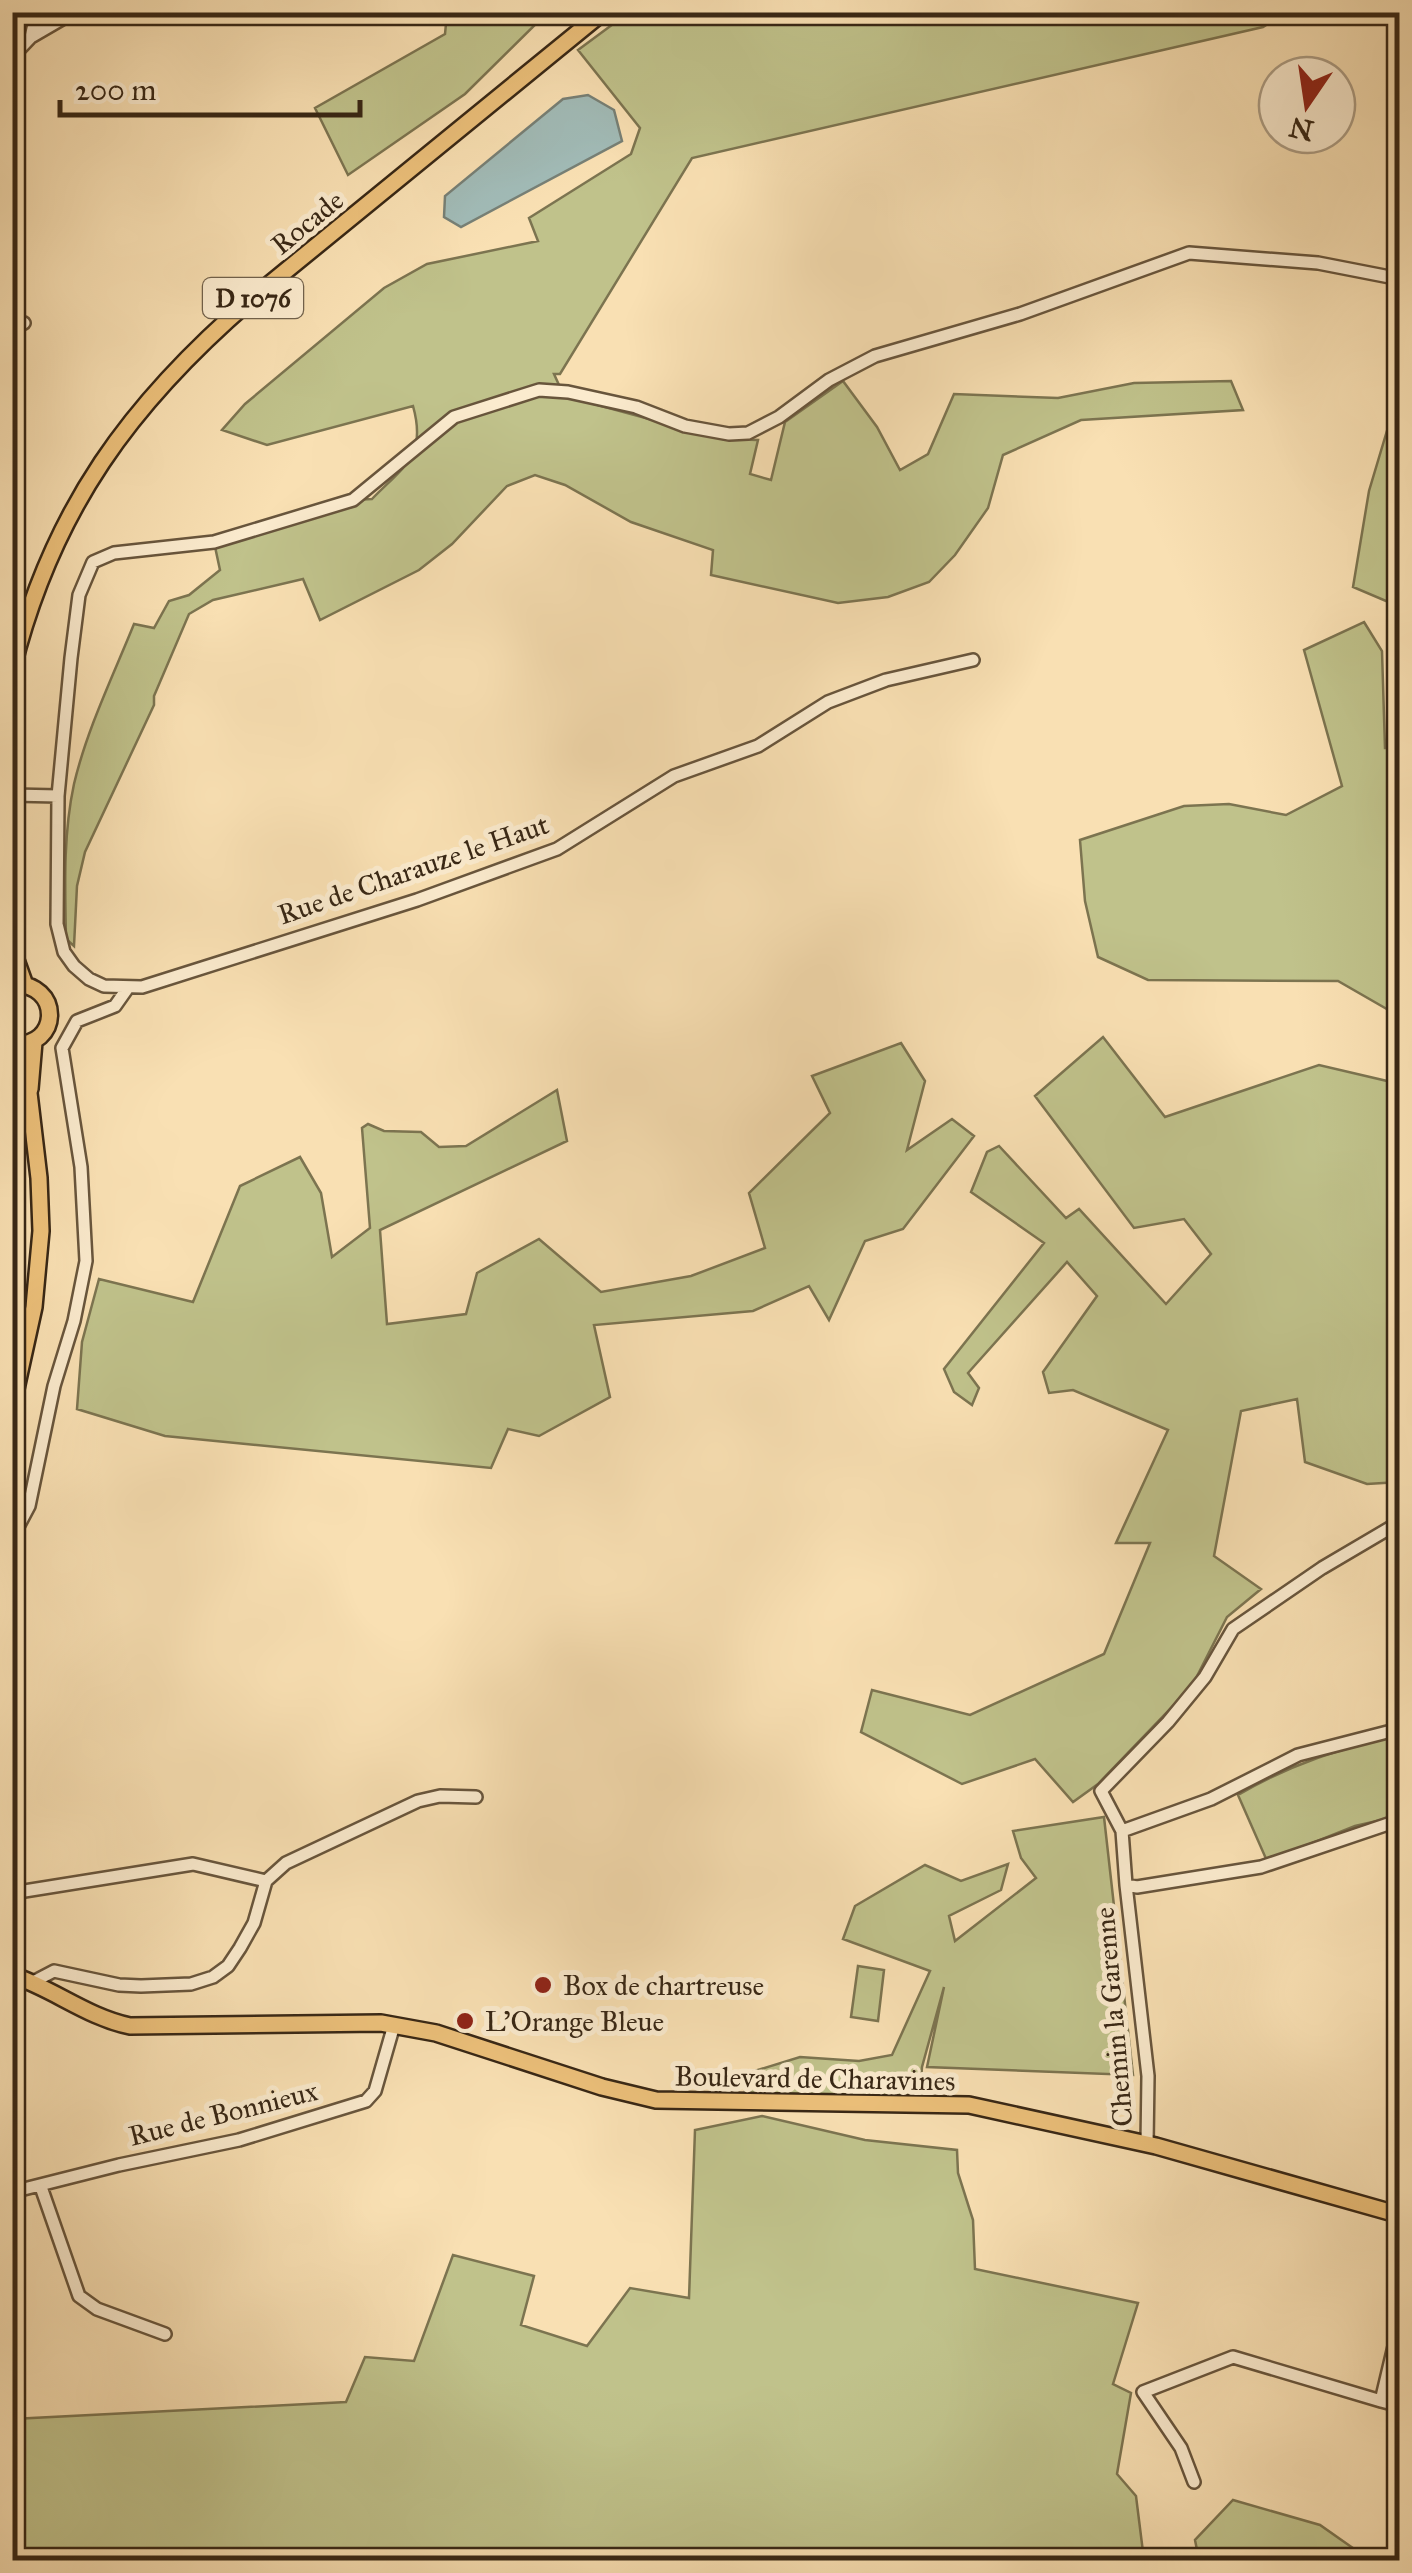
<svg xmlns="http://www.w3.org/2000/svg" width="1412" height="2573" viewBox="0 0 1412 2573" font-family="'IM FELL Great Primer',serif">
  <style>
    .green { fill: #c0c28b; stroke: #7c7450; stroke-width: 2.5 }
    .water { fill: #a1bbb7; stroke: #778076; stroke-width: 2.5 }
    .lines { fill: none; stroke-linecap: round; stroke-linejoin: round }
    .minor-casing { stroke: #68553c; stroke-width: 16 }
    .major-casing { stroke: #382715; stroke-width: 20 }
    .minor { stroke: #fbebce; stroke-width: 11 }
    .major { stroke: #ecc07a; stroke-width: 15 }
    .poi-dot { fill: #8f2418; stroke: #fbebce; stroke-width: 4 }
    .labels { text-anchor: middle; stroke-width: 10; stroke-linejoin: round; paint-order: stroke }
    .shield { fill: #fbebce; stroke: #72624c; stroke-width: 2.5 }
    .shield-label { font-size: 25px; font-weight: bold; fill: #382715 }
    .street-label { font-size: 28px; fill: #382715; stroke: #fbebce }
    .poi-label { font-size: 28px; fill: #382715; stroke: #fbebce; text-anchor: start }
  </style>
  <rect width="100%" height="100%" fill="#f9e0b3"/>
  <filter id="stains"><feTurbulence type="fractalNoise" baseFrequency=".002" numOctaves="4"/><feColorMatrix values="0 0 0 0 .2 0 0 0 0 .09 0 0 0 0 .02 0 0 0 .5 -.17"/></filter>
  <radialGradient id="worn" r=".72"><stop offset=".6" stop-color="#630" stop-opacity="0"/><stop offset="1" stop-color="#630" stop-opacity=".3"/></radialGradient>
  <path class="green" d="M447,13H547L465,94L348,175L315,108L445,34Z
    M628,13H1285L1263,27L692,158L560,374H554L564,396L723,439L758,440L750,474L771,480L785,422L843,381L877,427L900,470L928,454L954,394L1058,398L1134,383L1231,381L1243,410L1081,420L1003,455L988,508L955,555L929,582L888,597L838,603L711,575L713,550L631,522L565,485L535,475L507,486L452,544L419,570L320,620L303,579L213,600L189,614L154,696V705L85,852L77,886L74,946L66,939C65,887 63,835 74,784C87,729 113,676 134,624L154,628L169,601L189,595L220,570L214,542L353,500L372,499C404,466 427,456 413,406L267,445L222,430L245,404L384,288L427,264L538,241L529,218L631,154L640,128L578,50Z
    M1399,422H1400L1399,603L1386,601L1353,587L1369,491L1389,424Z
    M1364,622L1382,651L1385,748H1399V1016L1338,981L1148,980L1098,957L1085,901L1080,840L1184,806L1229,804L1286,815L1342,786L1304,650Z
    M1103,1037L1165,1117L1319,1065L1387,1081L1399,1088V1482L1367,1484L1305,1462L1297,1399L1241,1411L1214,1556L1261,1589L1227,1617L1192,1686L1098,1784L1073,1802L1035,1759L962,1784L861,1732L872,1690L970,1715L1104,1654L1150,1543H1116L1168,1430L1073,1390L1049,1393L1043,1372L1097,1296L1067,1262L968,1373L979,1388L972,1405L954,1392L944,1369L1044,1243L971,1192L987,1152L999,1146L1066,1218L1079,1209L1166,1304L1211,1254L1184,1219L1134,1228L1035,1096Z
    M901,1043L925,1081L907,1150L952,1119L974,1136L903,1229L865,1241L829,1320L809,1286L753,1311L594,1325L610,1397L539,1436L508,1429L491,1468L165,1436L77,1409L82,1342L99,1279L193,1302L240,1186L300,1157L321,1193L332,1257L370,1228L362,1128L368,1124L384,1131L421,1132L439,1147L466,1146L557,1090L567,1141L380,1230L387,1324L466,1314L477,1273L539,1239L601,1292L691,1276L765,1248L749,1193L830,1113L812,1076Z
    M1399,1735V1816L1355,1826L1267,1861L1238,1795C1295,1762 1337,1750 1399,1735Z
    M1104,1817L1133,2075L927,2067L944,1987L922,2067L920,2094L745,2102V2074L800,2057L859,2061L892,2055L930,1971L843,1939L855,1906L925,1865L961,1881L1008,1864L1001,1890L949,1916L955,1941L1036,1878L1021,1858L1013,1831Z
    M858,1966L884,1970L878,2021L851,2017Z
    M762,2116L865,2140L957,2150L958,2173L973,2220L975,2269L1138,2303L1113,2384L1131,2393L1117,2474L1136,2496L1144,2560H13V2419L346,2402L365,2357L414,2361L453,2255L534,2276L521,2325L587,2346L630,2288L689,2298L695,2130Z
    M1233,2500L1320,2525L1370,2560H1199L1195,2540Z"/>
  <path class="water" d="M588,95L614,110L622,141L461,227L444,217L445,196L563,99Z"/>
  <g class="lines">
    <g class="minor-casing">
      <path id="minor" d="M31,37L74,12
        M12,57L31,37L37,12
        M12,328L24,323
        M12,563H14
        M973,660L886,680L828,702L758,746L674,776L557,849L417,900L142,987L104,986L89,979L74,966L64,952L57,924L58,796L71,658L79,595L93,562L114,553L214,542L353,500L454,417L539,390L568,392L636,407L685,426L729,434L748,433L779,417L829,380L875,356L1020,314L1189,253L1318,263L1400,279
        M12,795L58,796
        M1400,1522L1322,1568L1233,1629L1205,1677L1168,1722L1101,1791L1122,1831L1126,1885L1137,1887L1261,1867L1400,1820
        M12,1538L29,1506L54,1386L74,1321L86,1261L81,1167L62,1048L77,1021L115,1006L127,989
        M1122,1831L1211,1799L1298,1755L1399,1729
        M1126,1885L1148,2076L1147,2144
        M12,1893L193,1864L266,1881
        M33,1982L54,1971L119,1985L141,1986L191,1984L213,1977L228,1966L240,1948L254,1923L266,1881L286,1863L418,1801L440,1796L476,1797
        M41,2187L79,2296L97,2309L165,2334
        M12,2192L119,2165L239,2140L366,2101L375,2091L394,2025
        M1400,2321L1381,2401L1400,2406
        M1194,2482L1181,2448L1143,2392L1233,2357L1381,2401"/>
    </g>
    <g class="major-casing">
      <path id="major" d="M12,670C52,509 131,402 255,296L603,12
        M12,949L25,985
        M12,985C62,981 62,1049 12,1044
        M12,1047L29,1093L39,1178L41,1231L34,1307L12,1407
        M30,1089L34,1042
        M12,1975C54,1989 87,2017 130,2026L381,2023L436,2033L602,2087L656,2100L969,2105L1156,2146L1400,2215"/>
    </g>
    <use href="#minor" class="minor"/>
    <use href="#major" class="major"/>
  </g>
  <g class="poi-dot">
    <circle cx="543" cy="1985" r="10"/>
    <circle cx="465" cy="2021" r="10"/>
  </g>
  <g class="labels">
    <rect class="shield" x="203" y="278" width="100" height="40" rx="8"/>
    <g class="shield-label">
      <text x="253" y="307">D 1076</text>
    </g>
    <g class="street-label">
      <text transform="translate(307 222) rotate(-39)" y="10">Rocade</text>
      <text transform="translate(413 869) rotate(-19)" y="10">Rue de Charauze le Haut</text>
      <text transform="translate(1113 2017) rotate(-95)" y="10">Chemin la Garenne</text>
      <text transform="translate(815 2078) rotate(1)" y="10">Boulevard de Charavines</text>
      <text transform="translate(223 2113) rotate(-14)" y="10">Rue de Bonnieux</text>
    </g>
    <g class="poi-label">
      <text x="563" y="1995">Box de chartreuse</text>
      <text x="485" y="2031">L'Orange Bleue</text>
    </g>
  </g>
  <rect width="1412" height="2573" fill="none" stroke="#f9e0b3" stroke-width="50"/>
  <rect x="15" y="15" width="1382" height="2543" fill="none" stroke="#382715" stroke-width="5"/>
  <rect x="25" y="25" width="1362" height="2523" fill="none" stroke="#382715" stroke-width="2.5"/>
  <g transform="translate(1307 105) rotate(193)"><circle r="48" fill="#fbebce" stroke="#ad9d84" stroke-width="2.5"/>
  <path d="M0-8L18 38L0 25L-18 38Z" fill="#8f2418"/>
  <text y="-15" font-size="28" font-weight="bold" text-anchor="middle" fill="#382715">N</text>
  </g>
  <path d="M60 100v15h300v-15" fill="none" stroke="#382715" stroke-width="5"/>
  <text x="75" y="100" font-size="30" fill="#382715" stroke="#fbebce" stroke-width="8" paint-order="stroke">200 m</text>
  <rect width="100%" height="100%" filter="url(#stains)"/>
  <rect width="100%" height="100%" fill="url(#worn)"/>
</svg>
